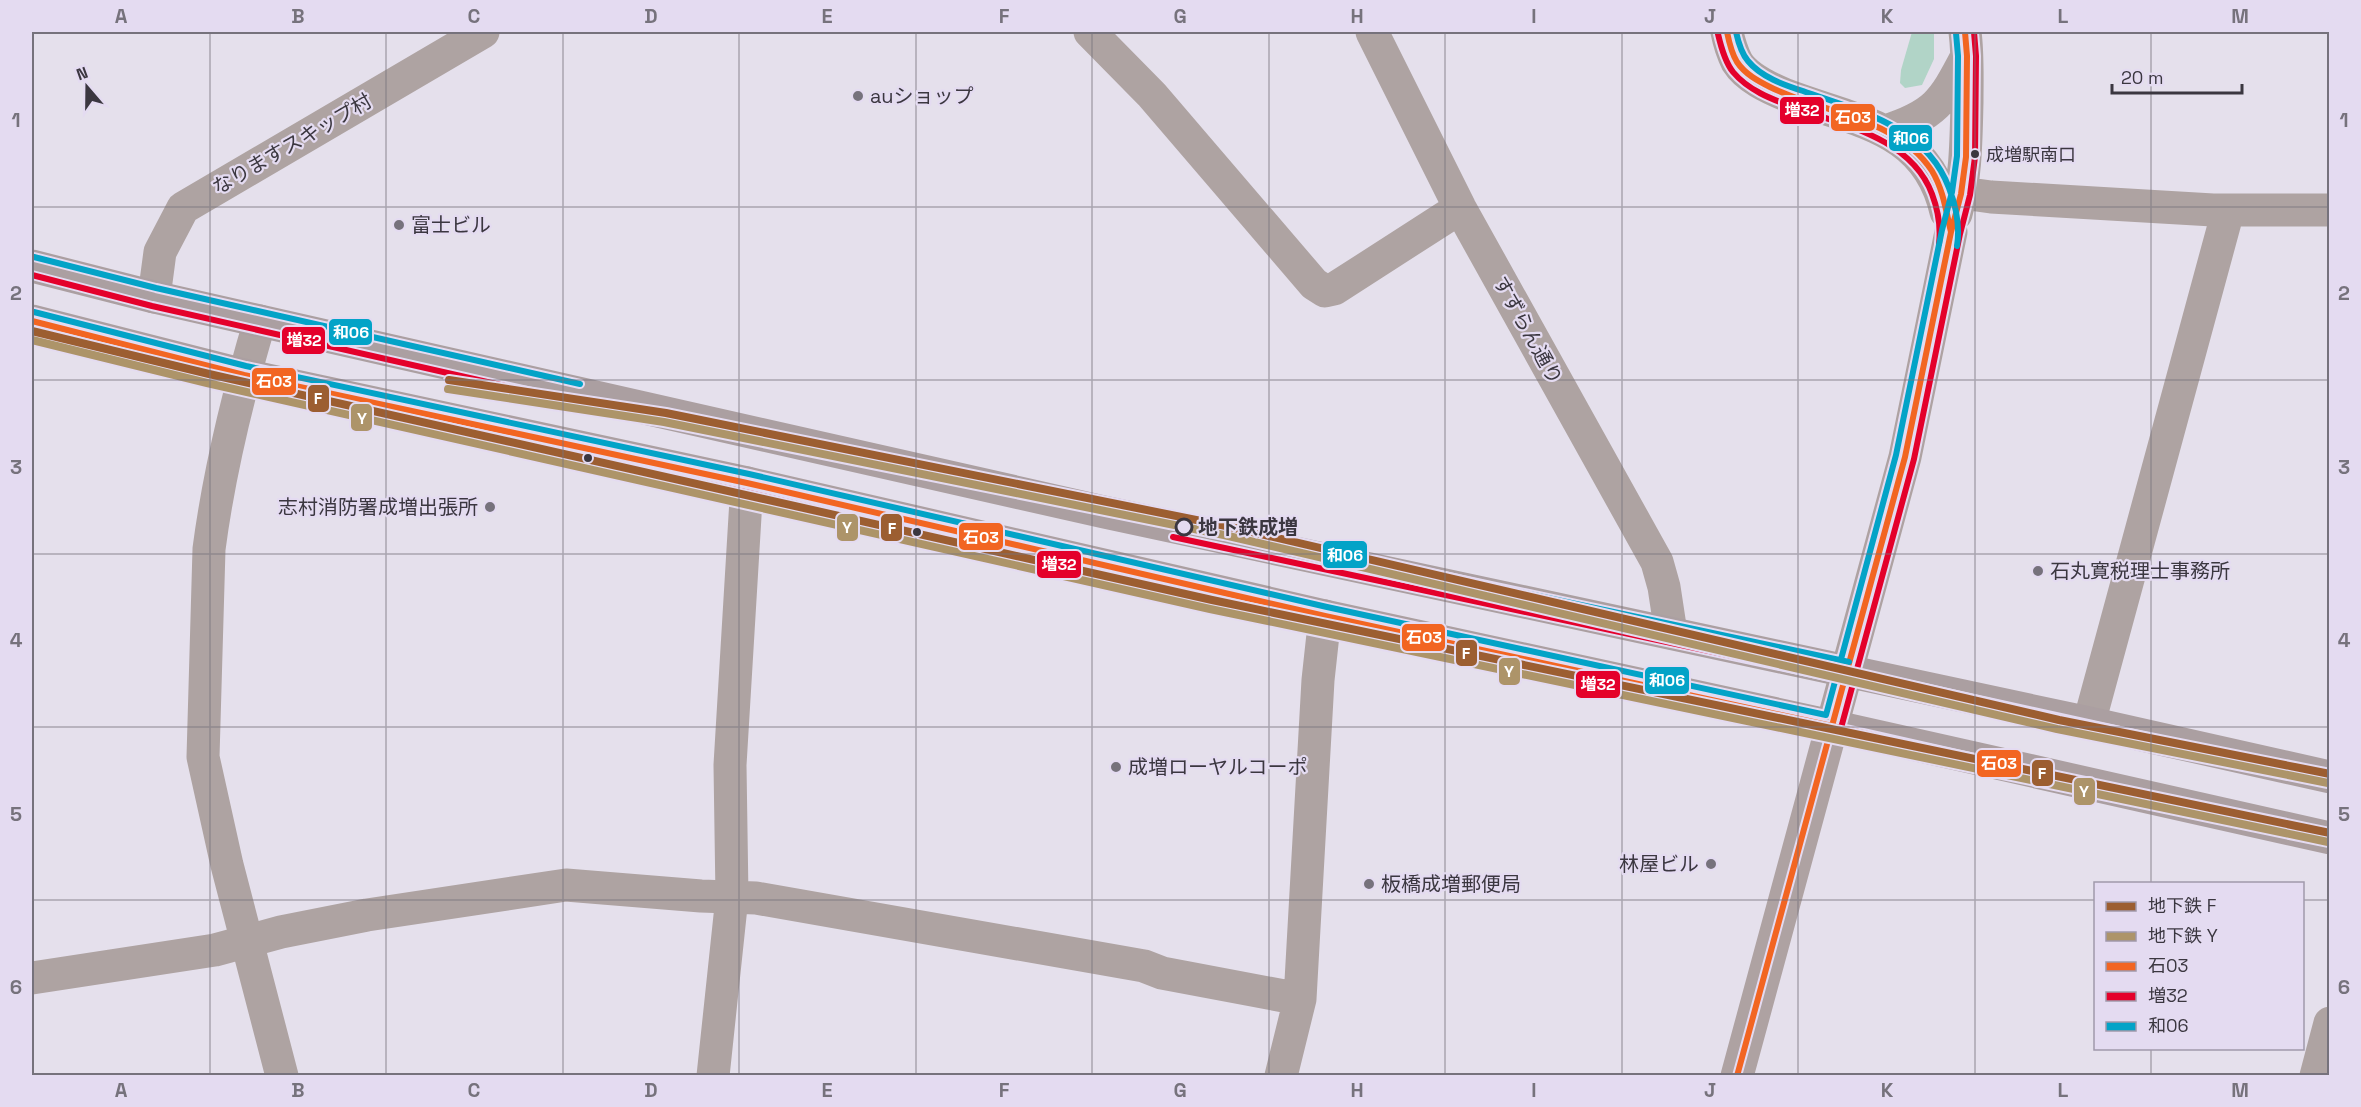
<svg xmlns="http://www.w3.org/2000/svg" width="2361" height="1107" viewBox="0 0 2361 1107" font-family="'Space Grotesk','Noto Sans JP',sans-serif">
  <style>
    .green { fill: #b1d4c7 }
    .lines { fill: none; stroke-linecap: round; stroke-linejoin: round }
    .street { stroke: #aea3a2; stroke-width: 33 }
    .secondary { stroke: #aea2a2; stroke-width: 33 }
    .highway { stroke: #ab9fa1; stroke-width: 33 }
    .bus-1-casing { stroke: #e4dbf1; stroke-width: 10 }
    .bus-2-casing { stroke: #e4dbf1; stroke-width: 10 }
    .bus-3-casing { stroke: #e4dbf1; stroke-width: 10 }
    .bus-1 { stroke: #f26522; stroke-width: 6 }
    .bus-2 { stroke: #e4002b; stroke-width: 6 }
    .bus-3 { stroke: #03a3c7; stroke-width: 6 }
    .metro-1-casing { stroke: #e4dbf1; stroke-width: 12 }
    .metro-2-casing { stroke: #e4dbf1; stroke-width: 12 }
    .metro-1 { stroke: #9c5e31; stroke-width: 8 }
    .metro-2 { stroke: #ad9469; stroke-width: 8 }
    .grid { fill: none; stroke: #76727c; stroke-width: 1.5; stroke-opacity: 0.55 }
    .poi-dot { fill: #76727c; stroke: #e4dbf1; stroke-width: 2 }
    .bus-dot { fill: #3b3740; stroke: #e4dbf1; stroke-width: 2 }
    .stop-dot { fill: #e4dbf1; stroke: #3b3740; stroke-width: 3 }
    .labels { text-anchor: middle; stroke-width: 4.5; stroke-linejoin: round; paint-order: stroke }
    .bus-label { font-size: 18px; fill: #3b3740; stroke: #e4dbf1; text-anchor: start }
    .poi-label { font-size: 20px; fill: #3b3740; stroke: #e4dbf1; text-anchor: start }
    .street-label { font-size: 20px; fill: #3b3740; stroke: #e4dbf1 }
    .stop-label { font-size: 20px; font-weight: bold; fill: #3b3740; stroke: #e4dbf1; text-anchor: start }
    .line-badge { stroke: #e4dbf1; stroke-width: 2 }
    .badge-label { font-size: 16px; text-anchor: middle; font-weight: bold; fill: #fff }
    .neatline { fill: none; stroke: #76727c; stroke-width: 2 }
    .grid-label { font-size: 20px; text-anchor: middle; font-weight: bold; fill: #76727c }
  </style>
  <rect width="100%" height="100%" fill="#e5e0ec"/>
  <path class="green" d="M1912,32H1934V59L1922,85L1905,88L1900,83L1901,70Z"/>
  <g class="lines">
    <path class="street" d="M1090,32L1152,95L1314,284L1325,291L1334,289L1460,208
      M1372,32L1460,208L1657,562L1664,587L1671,633
      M1727,32C1729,42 1732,52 1737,62C1747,78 1769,88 1786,95C1856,122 1927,127 1946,212
      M1885,131C1935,115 1943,102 1966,58
      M1941,190L1991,197L2213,210H2330
      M1956,214C1966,177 1966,141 1967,102C1967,79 1968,55 1965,32
      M154,297L160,252L183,208L483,32
      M260,321C238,395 219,473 209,549L203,757L227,865L282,1076
      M2089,723L2228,211
      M32,978L215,950L281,932L367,915L566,885L701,896L756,898L1144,966L1162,973L1300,999
      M713,1076L732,897L730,765L747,483
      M1281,1076L1300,999L1318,680L1325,616
      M2316,1076L2330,1023"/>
    <path class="secondary" d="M1737,1076L1905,457L1951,232"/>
    <path class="highway" d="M32,266L154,297L1104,512L2089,723L2330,777
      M32,321L244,375L747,483L1325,616L1832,726L2330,838"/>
    <g class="bus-1-casing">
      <path id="bus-1" d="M1727,32C1729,42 1732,54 1737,62C1745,74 1758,81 1770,87C1822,113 1898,118 1932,171C1943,189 1946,211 1951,232
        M32,321L244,375L747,483L1325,616L1832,726L2330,838
        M1847,671L2330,777
        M1737,1076L1905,457L1951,232L1961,194L1966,157L1967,56L1965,32"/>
    </g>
    <g class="bus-2-casing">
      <path id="bus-2" d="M1718,34C1721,47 1725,62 1733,72C1748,90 1771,99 1793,107C1843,125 1911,138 1932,194C1938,210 1941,227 1939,244
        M32,275L152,306L576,402
        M32,330L242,384L745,492L1323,625L1834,735L1841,728L1914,459L1960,234L1970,195L1975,157L1976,56L1974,32
        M1173,537L1845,680"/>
    </g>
    <g class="bus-3-casing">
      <path id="bus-3" d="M1736,32C1738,41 1741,53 1748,61C1761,77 1784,85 1803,91C1859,111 1926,126 1949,188C1956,206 1960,227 1957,246
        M34,257L156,288L580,384
        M34,312L246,366L749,474L1327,607L1826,715L1896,455L1942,230L1952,192L1957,156L1958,56L1956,33
        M1177,519L1849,662"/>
    </g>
    <use href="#bus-1" class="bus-1"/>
    <use href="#bus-2" class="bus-2"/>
    <use href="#bus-3" class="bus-3"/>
    <g class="metro-1-casing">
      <path id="metro-1" d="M32,331L209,374L1212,600L2330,833
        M449,380L666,413L1226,526L2059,720L2330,774"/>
    </g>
    <g class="metro-2-casing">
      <path id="metro-2" d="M32,340L207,383L1210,609L2328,842
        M448,389L664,422L1224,535L2057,729L2328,783"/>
    </g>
    <use href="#metro-1" class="metro-1"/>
    <use href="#metro-2" class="metro-2"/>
  </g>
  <path class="grid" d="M210,32V1076M386,32V1076M563,32V1076M739,32V1076M916,32V1076M1092,32V1076M1269,32V1076M1445,32V1076M1622,32V1076M1798,32V1076M1975,32V1076M2151,32V884M32,207H2330M32,380H2330M32,554H2330M32,727H2330M32,900H2096M2302,900H2330M2151,1048V1076"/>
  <g class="poi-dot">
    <circle cx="858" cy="96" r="6"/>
    <circle cx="399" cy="225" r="6"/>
    <circle cx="490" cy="507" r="6"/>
    <circle cx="2038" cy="571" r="6"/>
    <circle cx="1116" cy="767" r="6"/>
    <circle cx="1711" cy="864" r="6"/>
    <circle cx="1369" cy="884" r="6"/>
  </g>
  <g class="bus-dot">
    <circle cx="1975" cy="154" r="5"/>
    <circle cx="588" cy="458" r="5"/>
    <circle cx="917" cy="532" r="5"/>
  </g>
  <circle class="stop-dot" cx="1184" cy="527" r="8"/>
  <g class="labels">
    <g class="bus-label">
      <text x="1986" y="161">成増駅南口</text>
    </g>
    <g class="poi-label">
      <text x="870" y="103">auショップ</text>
      <text x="411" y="232">富士ビル</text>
      <text x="478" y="514" text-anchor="end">志村消防署成増出張所</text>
      <text x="2050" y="578">石丸寛税理士事務所</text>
      <text x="1128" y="774">成増ローヤルコーポ</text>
      <text x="1699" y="871" text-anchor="end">林屋ビル</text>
      <text x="1381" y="891">板橋成増郵便局</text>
    </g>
    <g class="street-label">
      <text transform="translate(292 144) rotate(-30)" y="7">なりますスキップ村</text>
      <text transform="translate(1528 330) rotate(61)" y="7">すずらん通り</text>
    </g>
    <g class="stop-label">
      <text x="1198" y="534">地下鉄成増</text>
    </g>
  </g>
  <g class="line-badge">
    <rect x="1779" y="96" width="46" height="29" rx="6" fill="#e4002b"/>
    <rect x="1830" y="103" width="46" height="29" rx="6" fill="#f26522"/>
    <rect x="1888" y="124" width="45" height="28" rx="6" fill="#03a3c7"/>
    <rect x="328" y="318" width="45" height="28" rx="6" fill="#03a3c7"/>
    <rect x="281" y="326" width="45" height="29" rx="6" fill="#e4002b"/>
    <rect x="251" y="367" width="46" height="29" rx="6" fill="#f26522"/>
    <rect x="307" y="384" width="23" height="29" rx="6" fill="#9c5e31"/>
    <rect x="350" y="403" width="23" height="29" rx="6" fill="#ad9469"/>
    <rect x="836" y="513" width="23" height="29" rx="6" fill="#ad9469"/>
    <rect x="880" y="513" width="23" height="29" rx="6" fill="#9c5e31"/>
    <rect x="958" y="522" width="46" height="29" rx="6" fill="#f26522"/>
    <rect x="1322" y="540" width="46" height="29" rx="6" fill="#03a3c7"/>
    <rect x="1036" y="550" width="46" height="29" rx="6" fill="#e4002b"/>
    <rect x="1401" y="623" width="45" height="29" rx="6" fill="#f26522"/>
    <rect x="1455" y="639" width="23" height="28" rx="6" fill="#9c5e31"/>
    <rect x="1498" y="657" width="23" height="29" rx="6" fill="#ad9469"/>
    <rect x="1644" y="666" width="46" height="29" rx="6" fill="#03a3c7"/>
    <rect x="1575" y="670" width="46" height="29" rx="6" fill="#e4002b"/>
    <rect x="1976" y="749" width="46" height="29" rx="6" fill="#f26522"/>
    <rect x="2031" y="759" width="23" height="28" rx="6" fill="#9c5e31"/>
    <rect x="2073" y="777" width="23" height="29" rx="6" fill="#ad9469"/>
  </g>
  <g class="badge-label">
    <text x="1802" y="116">増32</text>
    <text x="1853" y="123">石03</text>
    <text x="1911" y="144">和06</text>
    <text x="351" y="338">和06</text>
    <text x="304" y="346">増32</text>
    <text x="274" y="387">石03</text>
    <text x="318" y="404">F</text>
    <text x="362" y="424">Y</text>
    <text x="847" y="533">Y</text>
    <text x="892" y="534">F</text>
    <text x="981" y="543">石03</text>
    <text x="1345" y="561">和06</text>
    <text x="1059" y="570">増32</text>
    <text x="1424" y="643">石03</text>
    <text x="1466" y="659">F</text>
    <text x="1509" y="677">Y</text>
    <text x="1667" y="686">和06</text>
    <text x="1598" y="690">増32</text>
    <text x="1999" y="769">石03</text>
    <text x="2042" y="779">F</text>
    <text x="2084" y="797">Y</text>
  </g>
  <rect width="2361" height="1107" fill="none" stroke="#e4dbf1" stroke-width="66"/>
  <rect x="2094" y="882" width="210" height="168" fill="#e4dbf1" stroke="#a099aa" stroke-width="1.5"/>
  <rect x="2106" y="902" width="30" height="9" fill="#9c5e31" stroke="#a099aa" stroke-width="1.5"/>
  <text x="2148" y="912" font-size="18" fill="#3b3740">地下鉄 F</text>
  <rect x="2106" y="932" width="30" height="9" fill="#ad9469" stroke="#a099aa" stroke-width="1.5"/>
  <text x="2148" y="942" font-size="18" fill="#3b3740">地下鉄 Y</text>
  <rect x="2106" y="962" width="30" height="9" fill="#f26522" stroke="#a099aa" stroke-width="1.5"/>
  <text x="2148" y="972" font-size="18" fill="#3b3740">石03</text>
  <rect x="2106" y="992" width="30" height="9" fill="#e4002b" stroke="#a099aa" stroke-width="1.5"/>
  <text x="2148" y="1002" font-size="18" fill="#3b3740">増32</text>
  <rect x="2106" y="1022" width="30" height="9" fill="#03a3c7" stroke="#a099aa" stroke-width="1.5"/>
  <text x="2148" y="1032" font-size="18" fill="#3b3740">和06</text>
  <g transform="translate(87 87) rotate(340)" stroke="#e4dbf1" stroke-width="4.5" paint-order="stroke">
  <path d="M0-4.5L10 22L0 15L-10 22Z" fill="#3b3740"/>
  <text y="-9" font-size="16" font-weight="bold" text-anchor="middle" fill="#3b3740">N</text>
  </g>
  <path d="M2112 84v9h130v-9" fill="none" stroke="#3b3740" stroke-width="3"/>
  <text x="2121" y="84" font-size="18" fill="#3b3740" stroke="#e4dbf1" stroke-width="4.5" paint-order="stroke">20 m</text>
  <rect x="33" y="33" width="2295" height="1041" class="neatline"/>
  <g class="grid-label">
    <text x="121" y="23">A</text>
    <text x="298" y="23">B</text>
    <text x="474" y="23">C</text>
    <text x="651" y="23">D</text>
    <text x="827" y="23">E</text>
    <text x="1004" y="23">F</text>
    <text x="1180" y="23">G</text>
    <text x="1357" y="23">H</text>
    <text x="1534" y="23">I</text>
    <text x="1710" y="23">J</text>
    <text x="1887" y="23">K</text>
    <text x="2063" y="23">L</text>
    <text x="2240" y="23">M</text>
    <text x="16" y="127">1</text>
    <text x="2344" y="127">1</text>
    <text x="16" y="300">2</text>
    <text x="2344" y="300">2</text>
    <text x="16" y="474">3</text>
    <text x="2344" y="474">3</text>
    <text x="16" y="647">4</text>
    <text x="2344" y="647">4</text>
    <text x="16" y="821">5</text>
    <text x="2344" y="821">5</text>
    <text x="16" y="994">6</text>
    <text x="2344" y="994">6</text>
    <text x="121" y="1097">A</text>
    <text x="298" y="1097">B</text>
    <text x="474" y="1097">C</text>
    <text x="651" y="1097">D</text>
    <text x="827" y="1097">E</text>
    <text x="1004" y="1097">F</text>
    <text x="1180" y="1097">G</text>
    <text x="1357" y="1097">H</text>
    <text x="1534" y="1097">I</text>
    <text x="1710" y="1097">J</text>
    <text x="1887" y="1097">K</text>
    <text x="2063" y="1097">L</text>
    <text x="2240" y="1097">M</text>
  </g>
</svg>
